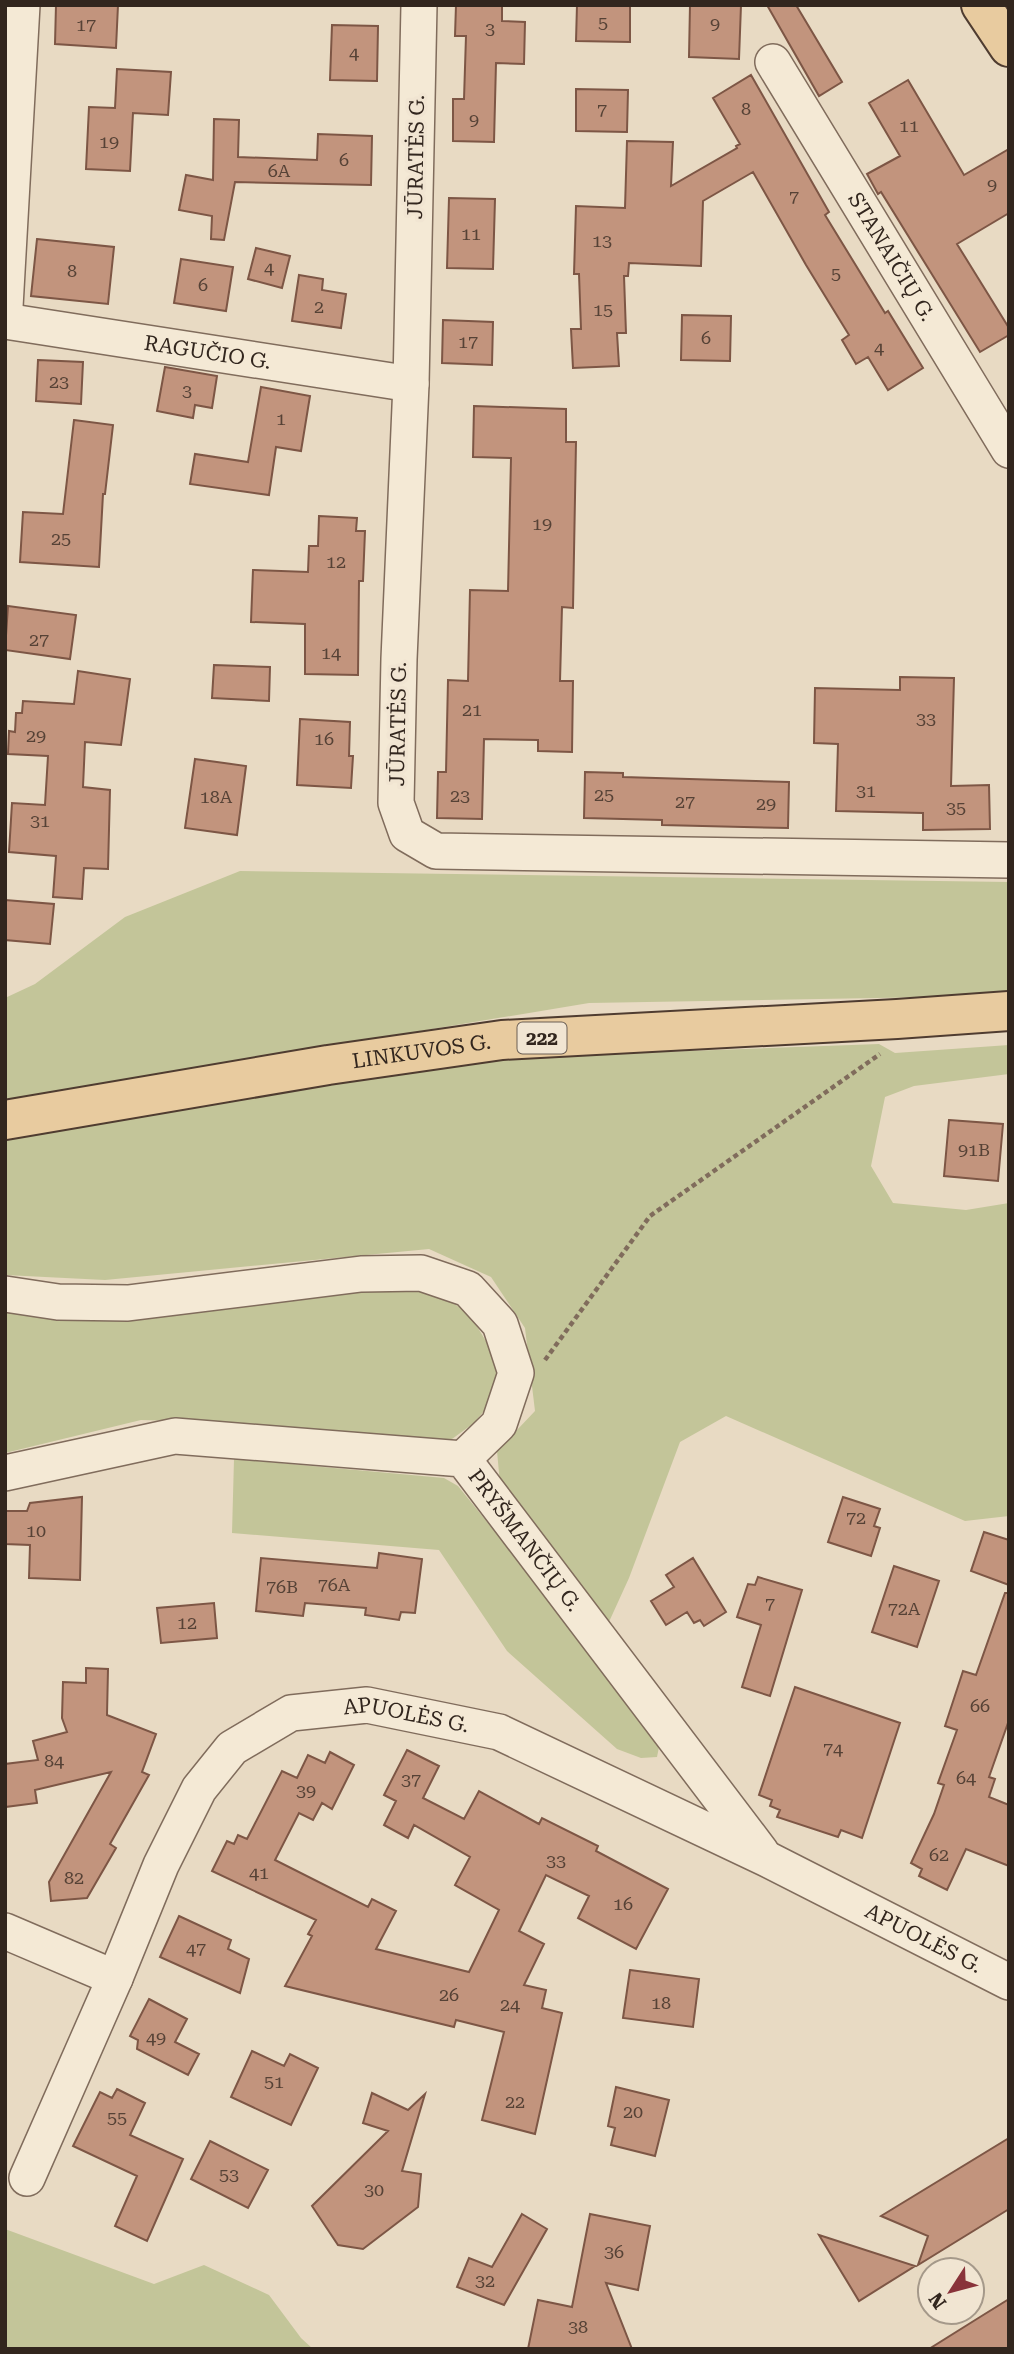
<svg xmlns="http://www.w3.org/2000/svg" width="1014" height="2354" viewBox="0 0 1014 2354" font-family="'Roboto Serif',serif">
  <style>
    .green { fill: #c3c599 }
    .building { fill: #c2947d; stroke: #7d5645; stroke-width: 2 }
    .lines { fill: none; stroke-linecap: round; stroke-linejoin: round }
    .minor-casing { stroke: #806c5c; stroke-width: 38 }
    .major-casing { stroke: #4f3c30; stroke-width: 42 }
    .path { stroke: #806c5c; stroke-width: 4.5; stroke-dasharray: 5 3.5; stroke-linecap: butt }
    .minor { stroke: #f4e9d5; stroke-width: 35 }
    .major { stroke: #e8cb9f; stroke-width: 38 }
    .labels { text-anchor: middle; stroke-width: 7; stroke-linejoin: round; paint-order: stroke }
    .number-label { font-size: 18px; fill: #564236 }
    .shield { fill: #f1e5d2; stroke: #6b5f54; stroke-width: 2 }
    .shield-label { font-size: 19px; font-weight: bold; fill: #32261e }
    .street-label { font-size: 21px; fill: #32261e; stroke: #f1e5d2 }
  </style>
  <rect width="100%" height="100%" fill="#e8dac3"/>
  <path class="green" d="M240,871L1009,882V993L991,996L589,1003L5,1100V998L35,984L125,917Z
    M879,1044L895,1053L1009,1045V1074L914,1086L885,1097L871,1166L893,1203L966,1210L1009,1203V1516L965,1521L726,1416L680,1442L629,1578L608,1624L500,1484L497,1451L535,1411L525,1328L491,1277L429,1249L105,1280L5,1275V1138L493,1058Z
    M423,1285L469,1313L496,1358L498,1394L474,1423L452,1439H418L211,1422L141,1420L5,1453V1310L278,1302Z
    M234,1459L444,1478L458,1486L661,1737L657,1757L641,1758L617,1749L507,1651L439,1550L232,1533Z
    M5,2229L154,2284L204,2265L269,2295L301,2338L313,2349H5Z"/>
  <path class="building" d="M56,5H118L116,48L55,44Z
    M456,5H502V21L525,22L524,64L496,63L494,142L453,141V99H464L466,36H455Z
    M577,5H630V42L576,41Z
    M690,5H741L739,59L689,57Z
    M767,5H796L842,82L819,96Z
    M332,25L378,26L377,81L330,80Z
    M117,69L171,72L168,115L133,113L130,171L86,169L89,107L115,108Z
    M751,75L829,212L825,215L885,313L888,311L923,368L888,390L868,357L856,364L842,340L849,335L806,265L753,172L703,201L701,266L629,263L628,276H624L626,333H617L619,366L573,368L571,329H581L579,274H574L576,206L625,208L627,141L673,142L671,186L737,148L736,146L740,144L713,98Z
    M908,80L964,175L1009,149V213L957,244L1009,328V335L980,352L881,192L878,194L867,174L900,156L869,103Z
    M576,89L628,90L627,132L576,131Z
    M214,119L239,120L238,157L317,160L318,134L372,136L371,185L235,182L224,240L211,239L212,216L179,210L186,175L213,180Z
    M449,198L495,199L493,269L447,268Z
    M37,239L114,247L108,304L31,296Z
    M256,248L290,256L282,288L248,279Z
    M181,259L233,267L226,311L174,303Z
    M299,275L323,279L322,290L346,294L341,328L292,321Z
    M682,315L731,316L730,361L681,360Z
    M443,320L493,322L492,365L442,363Z
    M38,360L83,362L81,404L36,401Z
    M165,367L217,376L212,408L195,405L193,418L157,411Z
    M261,387L310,396L301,451L276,447L269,495L190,484L195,454L248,462Z
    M474,406L566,409V442H576L573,608L562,607L560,681H573L572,752L538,751V740L484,739L482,819L437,818L438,772H446L448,680L468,681L470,590L508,591L511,458L473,457Z
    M74,420L113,425L105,494H103L99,567L20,562L23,512L63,514Z
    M319,516L357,518L356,531H365L363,581H359L358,675L305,674V624L251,622L253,570L308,572L309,546H318Z
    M8,606L76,615L70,659L5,650Z
    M214,665L270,667L269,701L212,698Z
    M78,671L130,679L121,745L85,742L83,787L110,790L108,869L84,868L82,899L53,897L56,856L9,852L12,803L45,805L48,756L8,754L9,731L15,732L16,713H22L23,701L74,704Z
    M900,677L954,678L951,786L989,785L990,829L923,830V813L836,811L838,744L814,743L815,688L900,690Z
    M300,719L350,722L349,756H353L351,788L297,785Z
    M195,759L246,766L237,835L185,828Z
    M585,772L623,773V777L789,782L788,828L662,825V820L584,818Z
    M5,900L54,904L50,944L5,940Z
    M949,1120L1003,1124L998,1181L944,1176Z
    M82,1497L80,1580L29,1578L30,1545L5,1544V1511H27L30,1503Z
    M843,1497L880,1509L874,1526L880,1528L871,1556L828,1542Z
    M984,1532L1009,1540V1585L971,1571Z
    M379,1553L422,1559L415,1613L401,1612L399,1620L365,1615L366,1608L305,1603L303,1616L256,1611L261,1558L377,1568Z
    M693,1558L726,1612L704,1626L700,1620L694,1623L687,1612L666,1625L651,1601L674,1587L666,1575Z
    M894,1566L939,1581L917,1647L872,1632Z
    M758,1577L802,1590L770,1696L742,1687L761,1625L737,1617L748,1584L755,1585Z
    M1005,1593H1009V1720L989,1777L995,1779L989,1797L1009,1805V1866L966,1849L947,1890L919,1876L922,1869L911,1863L934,1814L944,1785L938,1783L957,1730L945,1726L963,1671L976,1675Z
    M214,1603L217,1638L161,1643L157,1608Z
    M86,1668L108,1669L107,1715L156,1734L142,1772L149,1775L110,1844L116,1848L87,1898L51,1901L49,1882L111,1772L35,1790L37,1803L5,1807V1764L38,1760L33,1741L67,1732L62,1718L63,1682L86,1683Z
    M795,1687L900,1723L862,1838L841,1830L838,1837L777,1817L780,1810L770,1806L772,1800L759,1795Z
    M407,1750L439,1766L423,1798L464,1819L479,1791L539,1824L542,1818L598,1846L596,1851L668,1889L636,1949L578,1918L589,1896L546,1875L519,1931L544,1944L524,1985L546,1990L542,2008L562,2013L535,2134L482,2120L504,2032L456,2020L454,2027L285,1986L312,1936L308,1934L316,1920L212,1871L227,1841L234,1844L238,1835L247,1839L282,1771L297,1778L308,1755L325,1763L330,1752L354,1765L332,1809L322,1803L313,1820L299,1813L275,1860L368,1907L372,1899L396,1911L376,1949L469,1972L499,1910L455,1885L470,1857L414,1825L408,1838L384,1825L396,1801L384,1795Z
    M179,1916L231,1940L228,1949L249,1959L240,1993L160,1957Z
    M630,1970L699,1979L693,2027L623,2018Z
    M149,1999L187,2019L175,2042L199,2054L188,2075L137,2049L138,2040L130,2036Z
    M252,2051L284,2066L290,2054L318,2068L291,2125L231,2097Z
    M616,2087L669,2100L655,2156L611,2145L615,2128L608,2126Z
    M117,2089L145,2103L130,2135L183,2159L147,2241L115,2226L137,2176L73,2146L100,2092L112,2098Z
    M372,2093L408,2110L425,2094L402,2171L421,2174L418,2207L363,2249L338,2245L312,2206L388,2131L363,2123Z
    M1009,2138V2209L918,2265L928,2236L881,2216Z
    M210,2141L268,2170L248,2208L191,2179Z
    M522,2214L547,2229L504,2305L457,2287L469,2258L492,2267Z
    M590,2214L650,2226L638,2290L606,2283L632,2349H528L538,2300L572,2307Z
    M819,2235L915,2266L859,2301Z
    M1009,2299V2349H929L980,2317Z"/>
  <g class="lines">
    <g class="minor-casing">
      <g id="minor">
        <path d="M419,5L411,384L399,659L396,803L407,834L436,851L1009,860"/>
        <path id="s1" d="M773,62L1009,450"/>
        <path d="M5,307L22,5"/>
        <path id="s2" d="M5,321L411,384"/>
        <path d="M5,1294L58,1302L128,1303L361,1274L421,1273L468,1289L500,1324L516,1373L499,1424L463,1459"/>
        <path id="s3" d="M5,1473L175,1436L463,1459L761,1852"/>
        <path d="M5,1931L115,1978"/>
        <path id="s4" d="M27,2178L115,1978L161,1865L199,1789L232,1748L291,1713L367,1705L499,1732L765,1858L1009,1982"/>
      </g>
    </g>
    <g class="major-casing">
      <g id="major">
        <path d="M981,5L1009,47"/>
        <path id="s5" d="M5,1120L328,1065L502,1040L897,1019L1009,1011"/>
      </g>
    </g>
    <path class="path" d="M545,1360L650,1216L880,1054"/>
    <use href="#minor" class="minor"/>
    <use href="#major" class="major"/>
  </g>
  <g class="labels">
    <g class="number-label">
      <text x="603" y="29">5</text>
      <text x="715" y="30">9</text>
      <text x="86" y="31">17</text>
      <text x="490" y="35">3</text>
      <text x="354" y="59">4</text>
      <text x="746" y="115">8</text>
      <text x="602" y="116">7</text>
      <text x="474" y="126">9</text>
      <text x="909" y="132">11</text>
      <text x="109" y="148">19</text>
      <text x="344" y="166">6</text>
      <text x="279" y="177">6A</text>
      <text x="992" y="191">9</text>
      <text x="794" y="203">7</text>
      <text x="471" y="240">11</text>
      <text x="602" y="247">13</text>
      <text x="269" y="274">4</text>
      <text x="72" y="277">8</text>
      <text x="836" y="280">5</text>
      <text x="203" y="291">6</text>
      <text x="319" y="313">2</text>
      <text x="603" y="316">15</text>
      <text x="706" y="344">6</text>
      <text x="468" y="348">17</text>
      <text x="879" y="354">4</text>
      <text x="59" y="388">23</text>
      <text x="187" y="397">3</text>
      <text x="281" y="425">1</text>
      <text x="542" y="530">19</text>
      <text x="61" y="545">25</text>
      <text x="336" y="568">12</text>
      <text x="39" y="646">27</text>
      <text x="331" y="659">14</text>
      <text x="472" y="716">21</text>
      <text x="926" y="725">33</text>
      <text x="36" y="742">29</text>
      <text x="324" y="745">16</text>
      <text x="866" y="797">31</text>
      <text x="604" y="801">25</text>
      <text x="460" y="802">23</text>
      <text x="216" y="803">18A</text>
      <text x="685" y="808">27</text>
      <text x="766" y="810">29</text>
      <text x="956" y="814">35</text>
      <text x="40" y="827">31</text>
      <text x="974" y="1156">91B</text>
      <text x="856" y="1524">72</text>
      <text x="36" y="1537">10</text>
      <text x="334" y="1591">76A</text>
      <text x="282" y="1593">76B</text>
      <text x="770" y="1610">7</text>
      <text x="904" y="1615">72A</text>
      <text x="187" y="1629">12</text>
      <text x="980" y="1712">66</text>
      <text x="833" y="1755">74</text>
      <text x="54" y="1767">84</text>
      <text x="966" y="1784">64</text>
      <text x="411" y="1786">37</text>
      <text x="306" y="1797">39</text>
      <text x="939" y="1861">62</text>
      <text x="556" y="1867">33</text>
      <text x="259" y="1879">41</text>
      <text x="74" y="1884">82</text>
      <text x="623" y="1910">16</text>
      <text x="196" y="1955">47</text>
      <text x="449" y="2001">26</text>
      <text x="661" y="2009">18</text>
      <text x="510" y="2011">24</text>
      <text x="156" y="2044">49</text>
      <text x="274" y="2088">51</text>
      <text x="515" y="2108">22</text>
      <text x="633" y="2118">20</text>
      <text x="117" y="2124">55</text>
      <text x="229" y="2181">53</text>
      <text x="374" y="2196">30</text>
      <text x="614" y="2258">36</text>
      <text x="485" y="2287">32</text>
      <text x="578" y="2333">38</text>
    </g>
    <rect class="shield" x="517.5" y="1022.5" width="49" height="31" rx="5"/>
    <g class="shield-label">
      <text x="542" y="1045">222</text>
    </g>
    <g class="street-label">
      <text transform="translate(416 157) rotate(-89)" y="7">JŪRATĖS G.</text>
      <text dy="7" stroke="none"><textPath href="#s1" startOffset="228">STANAIČIŲ G.</textPath></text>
      <text dy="7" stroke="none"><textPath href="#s2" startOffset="205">RAGUČIO G.</textPath></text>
      <text transform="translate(398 724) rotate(-89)" y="7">JŪRATĖS G.</text>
      <text dy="7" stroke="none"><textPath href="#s5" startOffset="422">LINKUVOS G.</textPath></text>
      <text dy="7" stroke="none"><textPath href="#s3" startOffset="565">PRYŠMANČIŲ G.</textPath></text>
      <text dy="7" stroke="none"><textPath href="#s4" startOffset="663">APUOLĖS G.</textPath></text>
      <text dy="7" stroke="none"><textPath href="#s4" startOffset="1230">APUOLĖS G.</textPath></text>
    </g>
  </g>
  <rect width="1014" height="2354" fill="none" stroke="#32261e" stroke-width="14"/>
  <g transform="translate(951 2291) rotate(234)"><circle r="33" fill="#f1e5d2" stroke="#a5998a" stroke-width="2"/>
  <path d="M0-5L12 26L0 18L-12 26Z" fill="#89333a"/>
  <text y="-10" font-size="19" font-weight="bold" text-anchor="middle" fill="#32261e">N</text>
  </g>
</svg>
